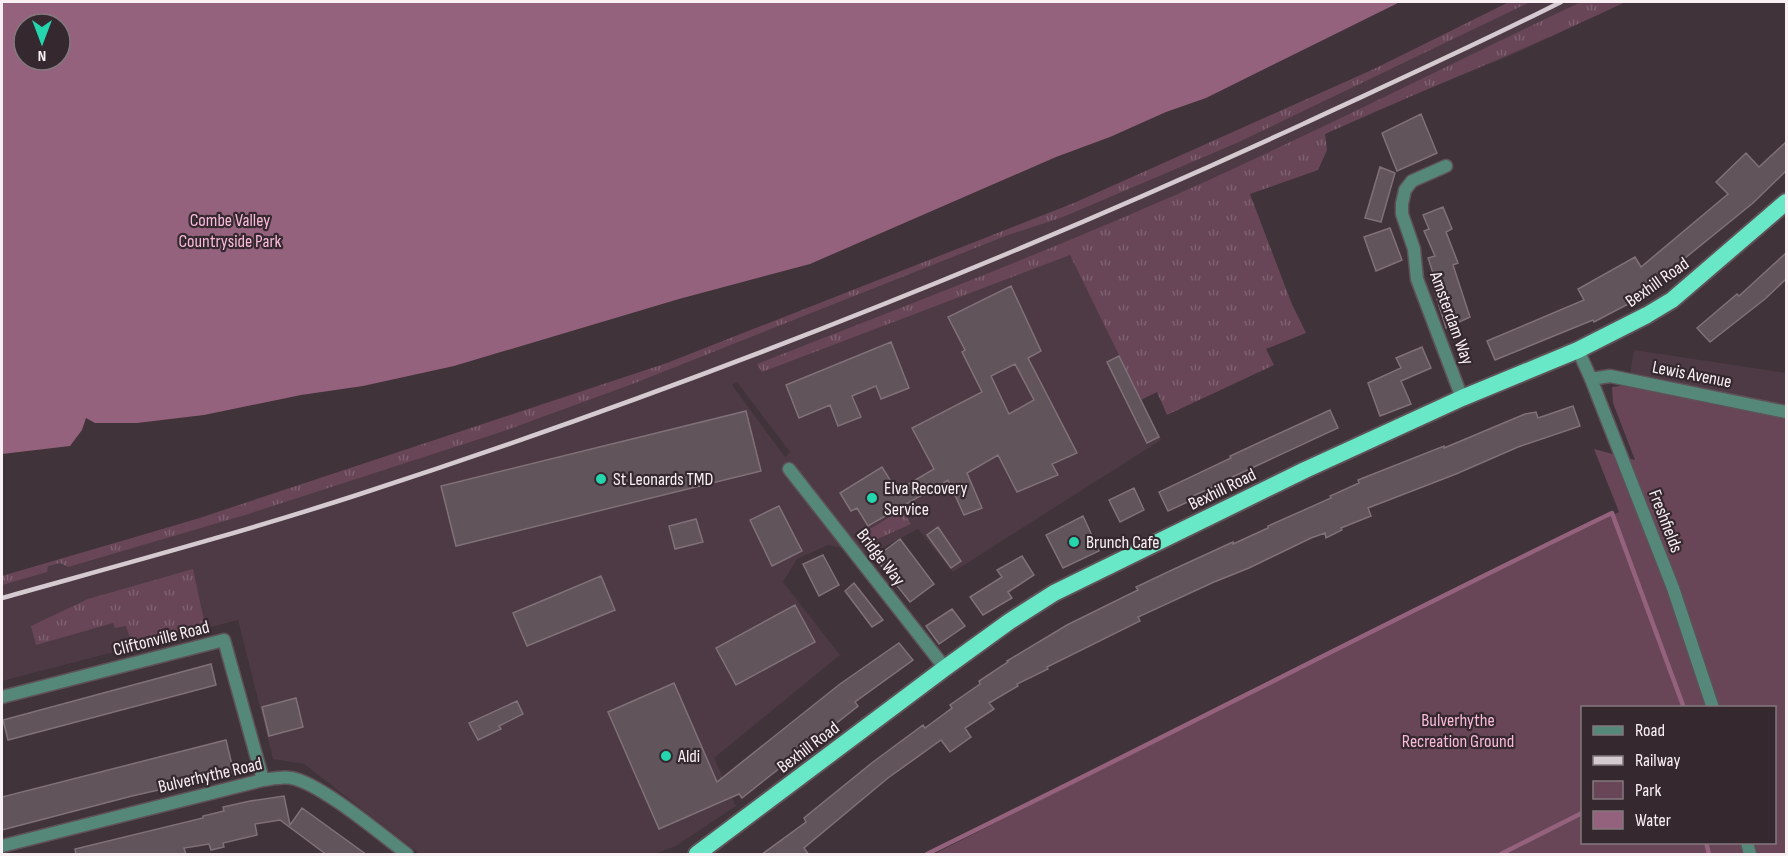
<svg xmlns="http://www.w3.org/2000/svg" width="1788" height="856" viewBox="0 0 1788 856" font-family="'Sofia Sans Condensed',sans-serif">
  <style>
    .built { fill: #4d3a44; fill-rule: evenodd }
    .grass { fill: url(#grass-tufts) }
    .green { fill: #684658; fill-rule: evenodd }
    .water { fill: #94627d; fill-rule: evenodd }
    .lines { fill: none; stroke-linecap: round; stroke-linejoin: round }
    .stream { stroke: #94627d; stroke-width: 4.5 }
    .building { fill: #62545b; stroke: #807178; stroke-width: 1.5; fill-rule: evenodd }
    .minor-casing { stroke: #5e5157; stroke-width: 15 }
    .trunk-casing { stroke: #5e5157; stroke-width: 20 }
    .minor { stroke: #558879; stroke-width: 12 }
    .trunk { stroke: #68e8c6; stroke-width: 16 }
    .rail { stroke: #d4cacf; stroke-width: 4.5 }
    .poi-dot { fill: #25d5ae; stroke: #35292f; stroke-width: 2 }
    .labels { text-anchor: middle; stroke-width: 4.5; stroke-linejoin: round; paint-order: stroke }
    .park-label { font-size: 18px; fill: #fabadb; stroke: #35292f }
    .street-label { font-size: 18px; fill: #f9f0f4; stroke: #35292f }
    .poi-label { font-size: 18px; fill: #f9f0f4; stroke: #35292f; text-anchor: start }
  </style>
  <defs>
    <pattern id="grass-tufts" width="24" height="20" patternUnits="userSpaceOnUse" patternTransform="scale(1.5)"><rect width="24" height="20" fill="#684658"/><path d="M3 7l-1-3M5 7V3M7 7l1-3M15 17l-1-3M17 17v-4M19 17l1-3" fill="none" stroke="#7e6171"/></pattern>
  </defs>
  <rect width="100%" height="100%" fill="#403339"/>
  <path class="built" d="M1509,2H1625L1510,56L1406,97L1325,134L1327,150L1318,170L1071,254L1161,440L953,572L918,529L871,554L828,545L797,559L783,582L840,655L714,758L736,806L676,846L655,854H420L304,764L273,759L238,620L2,681V576L168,528L667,363L1074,203L1374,69ZM737,382L790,452L785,457L732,385Z
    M1634,350L1786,373V405L1630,374Z"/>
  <path class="grass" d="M1509,2H1530L1239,142L1063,217L1008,235L635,383L501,432L245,515L68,567L60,563L48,566L47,572L2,585V576L200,518L667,363L1074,203L1374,69Z
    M1581,2H1625C1526,50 1424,89 1325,134L1327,150L1318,170L1250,194L1291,302L1306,333L1266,349L1274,365L1167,415L1157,392L1141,400L1070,255L762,372L757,364C886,313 1016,264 1143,209C1291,145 1435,71 1581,2Z
    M902,510L911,524L864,545L856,537Z
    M193,569L205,625L132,644L126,626L115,628L113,623L36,645L31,626L88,599Z"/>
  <path class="green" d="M1628,385L1786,418V854H934L1362,637L1619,512L1594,449L1635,460L1613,403L1612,387ZM1582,708H1774V842H1582Z"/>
  <path class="water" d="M2,2H1400L1206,98L1166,112L1110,137L1056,157L810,264L679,299L454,366L363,386L301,395L204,415L137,423H95L86,418L82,430L70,446L2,454ZM24,24H60V60H24Z"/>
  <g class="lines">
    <path class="stream" d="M1706,842L1709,854
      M927,854C1156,742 1382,624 1612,513L1684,708
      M1501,854L1582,813"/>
  </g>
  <path class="building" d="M1421,114L1437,153L1397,171L1382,133Z
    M1786,142V171L1753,203L1653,284L1655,286L1630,303L1594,322L1593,320L1495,360L1487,341L1584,300L1578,289L1635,257L1641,267L1728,194L1716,182L1746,153L1759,167Z
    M1380,167L1395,173L1381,222L1365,218Z
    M1443,207L1452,229L1446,232L1458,263L1453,265L1470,317L1446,328L1433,286L1437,285L1428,258L1435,256L1424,231L1429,229L1423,215Z
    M1390,228L1402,260L1376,271L1364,237Z
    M1786,253V279L1765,299L1710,342L1697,328L1737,294L1739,296Z
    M1011,286L1041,351L1028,358L1077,453L1052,464L1058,475L1017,492L998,455L967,473L982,508L964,515L948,480L868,526L857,508L851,511L840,493L882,467L897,491L934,469L912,428L982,392L962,352L965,350L948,317ZM1015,364L1034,400L1009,414L991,376Z
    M891,342L909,388L881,399L876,386L852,396L861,417L838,426L830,405L799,418L786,385Z
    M1422,347L1431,368L1401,381L1411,404L1380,416L1368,383L1401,368L1396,358Z
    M1119,356L1159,437L1147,443L1107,362Z
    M1573,406L1580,426L1518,447L1456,474L1368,508L1371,516L1341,528L1342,530L1326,538L1325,533L1311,538L1249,568L1214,582L1138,617L1140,621L1047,667L1048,669L1017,684L1018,686L989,703L994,709L965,728L971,737L950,752L941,740L888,778L804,848L809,855H761L806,822L804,818L873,762L923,725L925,728L952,708L950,705L980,684L979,681L1008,662L1007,661L1067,625L1138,590L1136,587L1172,570L1233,542V544L1268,528V526L1331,498L1330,496L1359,483L1358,480L1444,446V448L1525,414L1536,412L1538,418Z
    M1330,410L1338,428L1228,479L1229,480L1193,496L1194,499L1168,511L1159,492L1231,458L1230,456Z
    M746,411L761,471L456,546L441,486Z
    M1134,488L1144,510L1120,522L1109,500Z
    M779,506L802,551L772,566L750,520Z
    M1083,516L1099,551L1063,568L1046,535Z
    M696,519L703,542L675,549L669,526Z
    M938,527L961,561L951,568L927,535Z
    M900,539L934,584L910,602L875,558Z
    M823,555L839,585L819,596L803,564Z
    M1022,556L1034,575L1008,592L1012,598L983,615L970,597L1002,577L997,570Z
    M601,576L615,610L527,646L513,613Z
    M854,583L883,620L872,627L845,591Z
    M795,605L815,642L736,685L716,648Z
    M952,609L965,626L939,644L926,626Z
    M899,643L913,660L855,702L858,706L742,798L739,794L659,829L608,712L674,683L717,782L840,684Z
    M211,664L216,685L8,740L3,720Z
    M296,698L303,727L269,736L262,707Z
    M517,701L523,714L499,726L501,729L478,740L469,723Z
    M226,740L234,773L132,796L2,830V797Z
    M284,796L290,825L302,808L367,855H327L280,820L255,824L257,835L223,843L224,847L211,850L209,844L184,848L186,855H76L75,849L203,818V816L224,811L223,807L250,801Z"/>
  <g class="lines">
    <g class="minor-casing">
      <path id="minor" d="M1446,166L1412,181L1405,190L1402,204V214L1414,249L1417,279L1462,398
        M1578,350L1591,379L1673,588L1713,708
        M1591,379L1610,376L1786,412
        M789,469L945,668
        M2,697L224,640L263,780
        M1747,842L1750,854
        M2,846L263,780C271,779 282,776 291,778C319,782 383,836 407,854"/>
    </g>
    <g class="trunk-casing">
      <path id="trunk" d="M697,854L945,668L1010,621L1054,593L1305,470L1462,398L1578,350L1647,315L1672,300L1786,202"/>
    </g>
    <use href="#minor" class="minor"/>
    <use href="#trunk" class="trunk"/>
    <path class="rail" d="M2,598C120,565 240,533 357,495C680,390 994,266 1303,124C1389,84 1476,45 1561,2"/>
  </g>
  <g class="poi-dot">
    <circle cx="601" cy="479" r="6"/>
    <circle cx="872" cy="498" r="6"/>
    <circle cx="1074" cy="542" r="6"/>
    <circle cx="666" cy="756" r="6"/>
  </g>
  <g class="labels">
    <g class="park-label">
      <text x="230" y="226">Combe Valley<tspan x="230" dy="21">Countryside Park</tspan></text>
      <text x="1458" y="726">Bulverhythe<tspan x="1458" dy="21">Recreation Ground</tspan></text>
    </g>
    <g class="street-label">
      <text transform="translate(1657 282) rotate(-35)" y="6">Bexhill Road</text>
      <text transform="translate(1452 318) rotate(70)" y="6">Amsterdam Way</text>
      <text transform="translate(1692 374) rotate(11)" y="6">Lewis Avenue</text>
      <text transform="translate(1222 489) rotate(-26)" y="6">Bexhill Road</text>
      <text transform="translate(1666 521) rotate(69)" y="6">Freshfields</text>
      <text transform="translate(881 557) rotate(52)" y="6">Bridge Way</text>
      <text transform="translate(161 638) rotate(-14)" y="6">Cliftonville Road</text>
      <text transform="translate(808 747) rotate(-37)" y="6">Bexhill Road</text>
      <text transform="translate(210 775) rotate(-13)" y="6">Bulverhythe Road</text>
    </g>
    <g class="poi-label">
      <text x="613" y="485">St Leonards TMD</text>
      <text x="884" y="494">Elva Recovery<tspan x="884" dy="21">Service</tspan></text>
      <text x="1086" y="548">Brunch Cafe</text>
      <text x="678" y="762">Aldi</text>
    </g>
  </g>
  <rect width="1788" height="856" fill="none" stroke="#f9f0f4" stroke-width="6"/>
  <rect x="1581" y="706" width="195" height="138" fill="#35292f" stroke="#83797e" stroke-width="1.5"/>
  <rect x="1593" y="726" width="30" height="9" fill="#558879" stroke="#83797e" stroke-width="1.5"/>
  <text x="1635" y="736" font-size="18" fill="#f9f0f4">Road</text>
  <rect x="1593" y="756" width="30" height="9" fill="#d4cacf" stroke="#83797e" stroke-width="1.5"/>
  <text x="1635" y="766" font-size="18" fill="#f9f0f4">Railway</text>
  <rect x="1593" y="781" width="30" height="18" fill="#684658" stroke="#83797e" stroke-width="1.5"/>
  <text x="1635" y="796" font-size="18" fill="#f9f0f4">Park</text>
  <rect x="1593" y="811" width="30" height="18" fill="#94627d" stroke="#83797e" stroke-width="1.5"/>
  <text x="1635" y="826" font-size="18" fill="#f9f0f4">Water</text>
  <g transform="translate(42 42) rotate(180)"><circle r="28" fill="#35292f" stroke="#83797e" stroke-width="1.5"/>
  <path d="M0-4.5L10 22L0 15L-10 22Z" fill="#25d5ae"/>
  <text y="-9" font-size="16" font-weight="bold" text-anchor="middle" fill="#f9f0f4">N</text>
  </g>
</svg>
